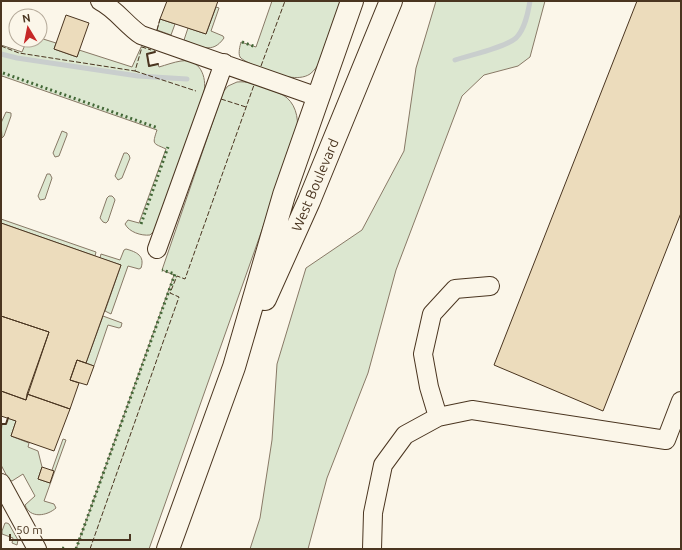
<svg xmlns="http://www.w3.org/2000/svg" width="682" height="550" viewBox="0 0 682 550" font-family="Ubuntu,sans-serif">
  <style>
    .green { fill: #dce7d0; stroke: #887966 }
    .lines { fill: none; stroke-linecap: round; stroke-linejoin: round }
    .stream { stroke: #c9cecd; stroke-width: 5 }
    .building { fill: #ecdcbc; stroke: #4a3520 }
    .minor-casing { stroke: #4a3520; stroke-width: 20 }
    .major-casing { stroke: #4a3520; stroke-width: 24 }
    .minor { stroke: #fbf6e9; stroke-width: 18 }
    .major { stroke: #fbf6e9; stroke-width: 22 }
    .hedge { stroke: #436837; stroke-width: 3; stroke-dasharray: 2 3; stroke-linecap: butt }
    .fence { stroke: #4a3520; stroke-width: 1; stroke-dasharray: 5 2; stroke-linecap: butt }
    .wall { stroke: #4a3520; stroke-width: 2 }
    .labels { text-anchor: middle; stroke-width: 3; stroke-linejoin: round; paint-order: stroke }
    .street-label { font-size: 14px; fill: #4a3520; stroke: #fbf6e9 }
  </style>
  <rect width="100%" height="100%" fill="#fbf6e9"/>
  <path class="green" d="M272,1H343C336,20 326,62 310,74C304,78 296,78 289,77C281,76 244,63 240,57C238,53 240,46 241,42L256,47Z
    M436,1H545L530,57L518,66L484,75L462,96L396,270L368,373L327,478L308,549H250L260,518L272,440L277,364L306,268L362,230L404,151L416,68Z
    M216,7L219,8L211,31L223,36L224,38C212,55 200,46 184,40L188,28L206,34Z
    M160,19L175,24L171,35L157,30Z
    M40,38L56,43L54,49L77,57L79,50L132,67L142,45L149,48L150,46L153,47L155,52L147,54L149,66L158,64L159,67C166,65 174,62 181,61C200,58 207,77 204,92L156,229L150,235C141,236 129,232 125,224L128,220L139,223L166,149C153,143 152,145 157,130L2,76L1,79V45L22,52L27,40H40Z
    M237,82C248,81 254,84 265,88C270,90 277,92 283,95C295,102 299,117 297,131L149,549H76L174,275L162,270L223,92L228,86Z
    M6,112L11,113V116L4,136L2,138L1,123Z
    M62,131L67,133V135L59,156L55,157L53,153Z
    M124,153H127L129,155L130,158L122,178L118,180L115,176Z
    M47,174H50L52,178L45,199L40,200L38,196Z
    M109,196H112L114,198L115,200L108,221L106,223L103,222L100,218L107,198Z
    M1,219L96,252L95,256L1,223Z
    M126,249C137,252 145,256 141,268L139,269L128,266L111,314L105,311L121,265L100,258L101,254L120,260L124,250Z
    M103,316L122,323L121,327L119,328L108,325L94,366L86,363Z
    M8,418L16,421L11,436L29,443L28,447L38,451L42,467L38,479L50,483L54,471L52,470L63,439L66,440L44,501L54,504L56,508C47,516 30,519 25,505L35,496L23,474L12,481L9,480L1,465V434L2,424H6Z
    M5,523H7L9,524L18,540L17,545L12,543L13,538L2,534V531Z"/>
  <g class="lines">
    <path class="stream" d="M1,54L17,58L138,76L187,79
      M455,60C470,55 504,48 516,38C525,29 528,13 530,1"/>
  </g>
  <path class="building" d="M167,1H218L206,34L160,19Z
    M637,1H681V213L603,411L494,365Z
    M66,15L89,23L77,57L54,49Z
    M1,223L121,265L86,363L77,360L70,380L79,383L70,409L27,394L49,332L1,316Z
    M1,316L49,332L26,400L1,391Z
    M77,360L94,366L87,385L70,380Z
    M1,391L26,400L27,394L70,409L54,451L11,436L16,421L1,416Z
    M42,467L54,471L50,483L38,479Z"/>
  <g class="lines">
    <g class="minor-casing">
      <path id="minor" d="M100,1C116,9 126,25 141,35L318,97
        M157,249L224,63
        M438,417L429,387L423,354L432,314L455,289L490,286
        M1,483L37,549
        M372,549L373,513L383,465L405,435L438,417L472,410L666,440L681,401"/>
    </g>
    <g class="major-casing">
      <path id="major" d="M265,299L309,201L391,1
        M168,549L234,367L284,195L352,1"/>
    </g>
    <use href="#minor" class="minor"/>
    <use href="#major" class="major"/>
    <path class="hedge" d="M242,42L256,47
      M3,73L158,128
      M141,224L168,147
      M62,548L66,549
      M76,549L175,274L162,270"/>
    <path class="fence" d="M157,30L160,19
      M1,46L19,53L135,71L142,47L151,50
      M261,66L285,1
      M135,71L196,91
      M221,99L246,107
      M90,549L179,297L170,293L177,276L185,279L254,85"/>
    <path class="wall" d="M155,52L147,54L149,66L158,64
      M1,424H6L8,418"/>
  </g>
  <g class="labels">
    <g class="street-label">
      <text transform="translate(315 185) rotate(-67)" y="5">West Boulevard</text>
    </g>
  </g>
  <rect width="682" height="550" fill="none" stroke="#4a3520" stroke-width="4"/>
  <g transform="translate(28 28) rotate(350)"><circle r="19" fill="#fbf6e9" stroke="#b4a999"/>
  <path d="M0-3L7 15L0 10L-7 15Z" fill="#c62828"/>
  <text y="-6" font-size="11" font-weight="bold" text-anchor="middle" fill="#4a3520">N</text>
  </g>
  <path d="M10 534v6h120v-6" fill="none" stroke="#4a3520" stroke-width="2"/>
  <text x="16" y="534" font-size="12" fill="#4a3520" stroke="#fbf6e9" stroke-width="3" paint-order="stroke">50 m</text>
</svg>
